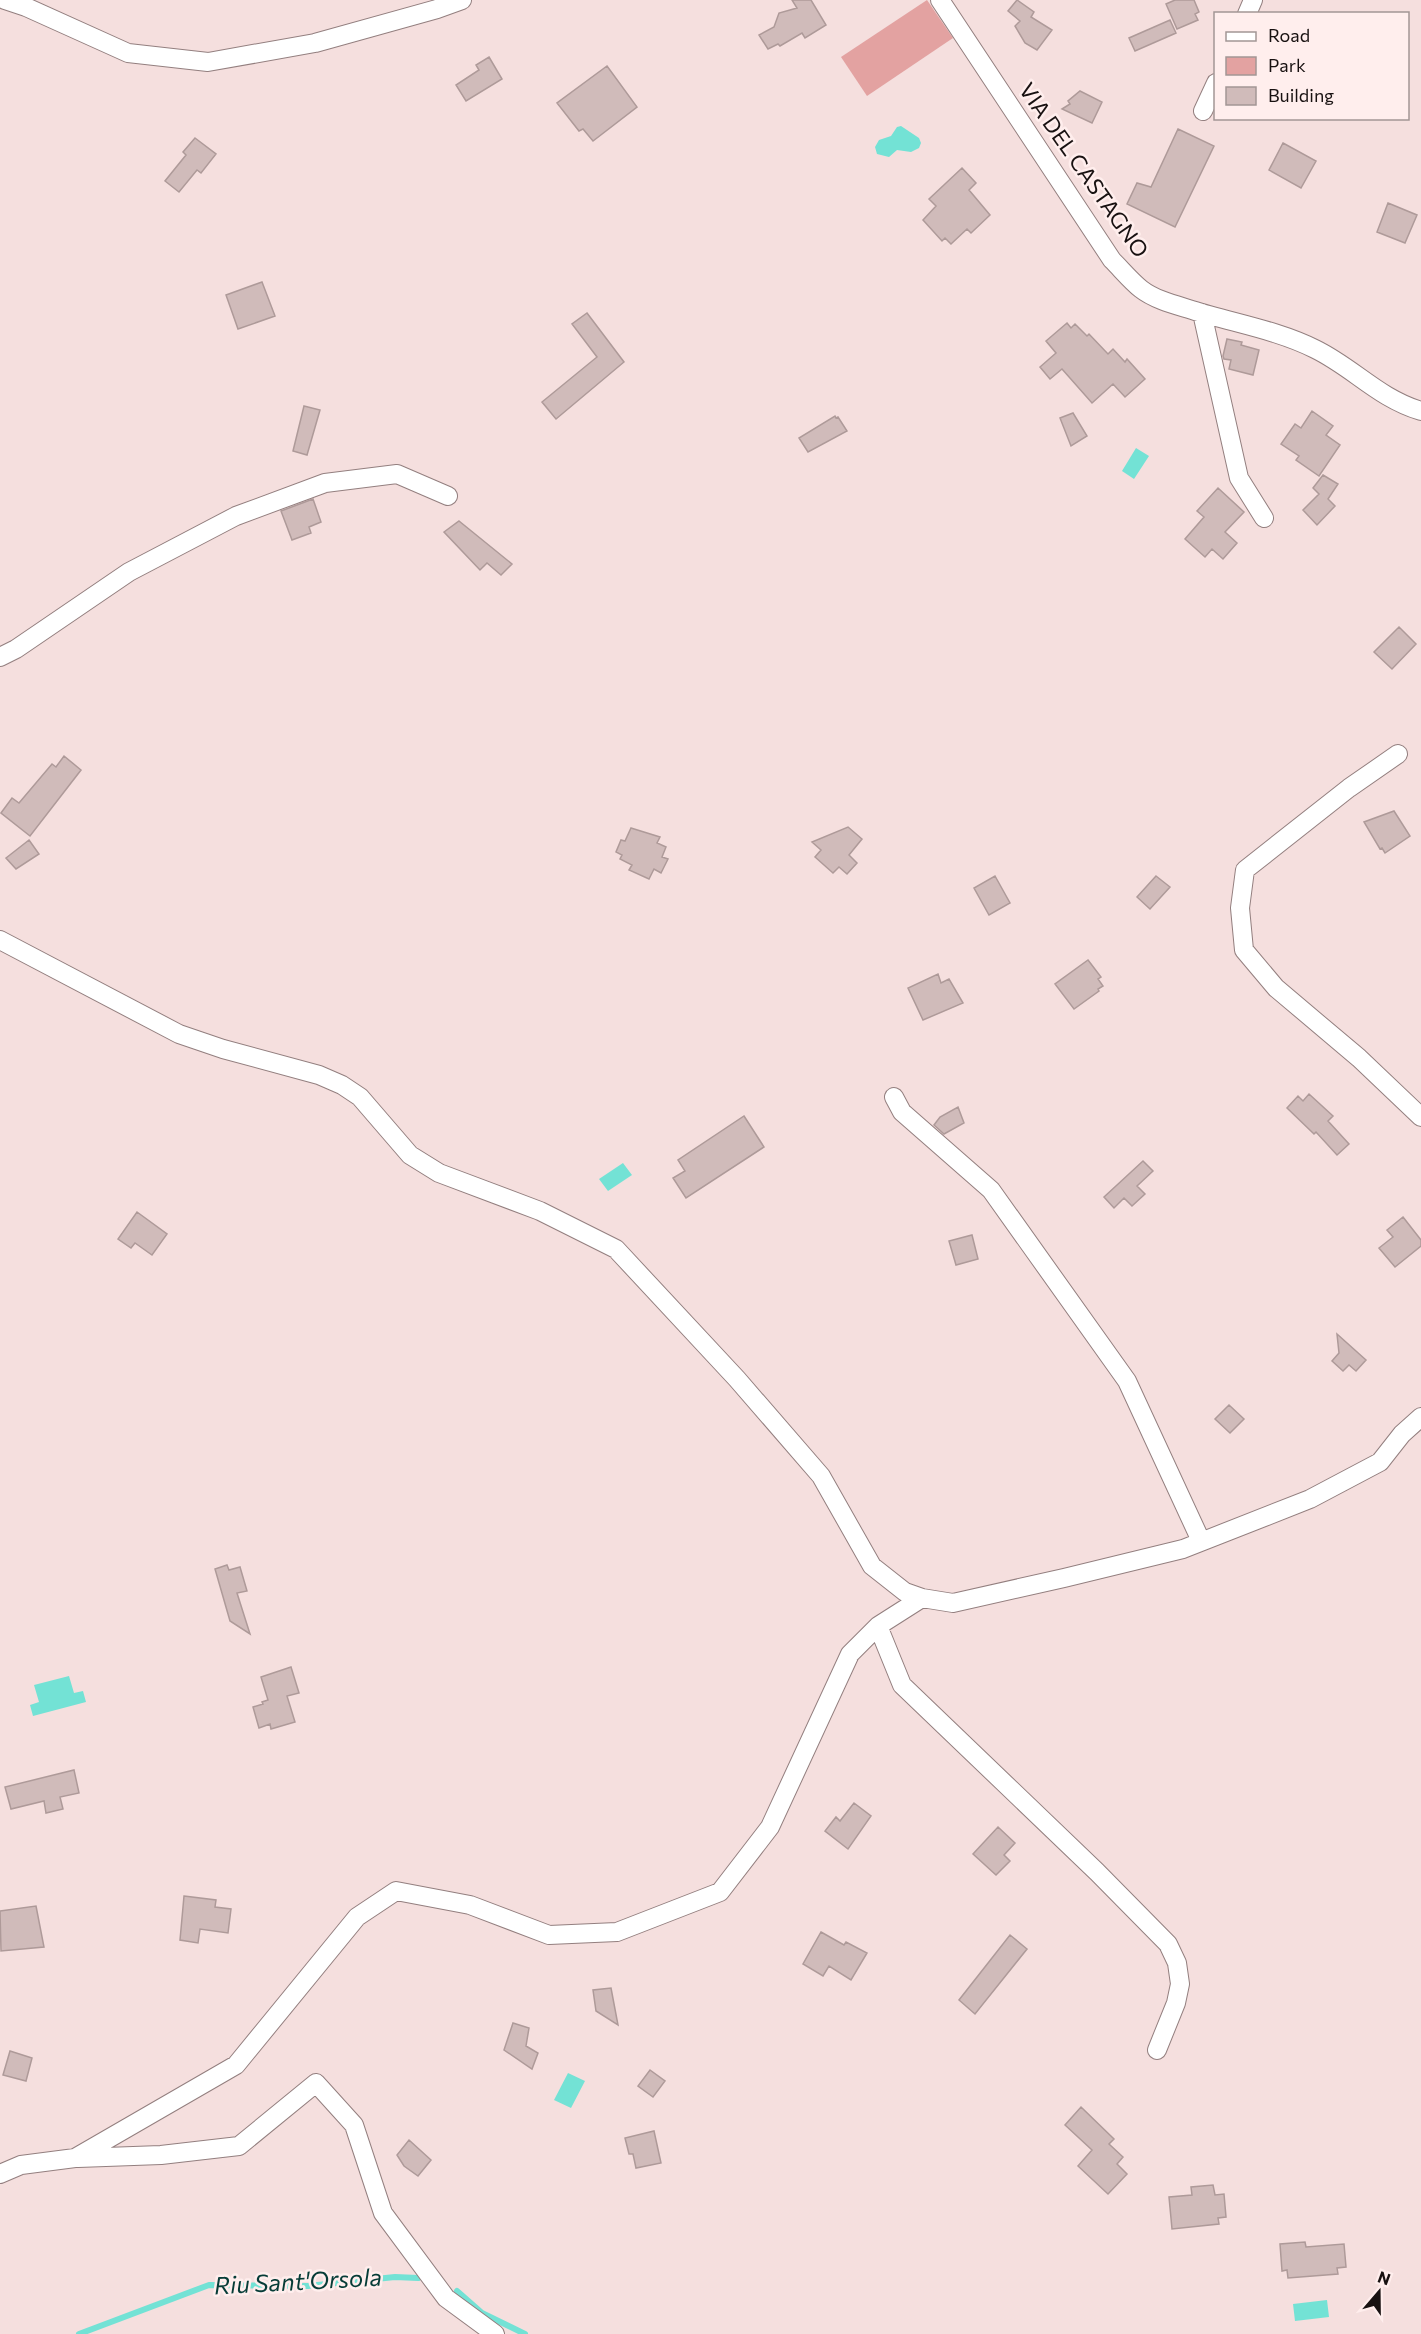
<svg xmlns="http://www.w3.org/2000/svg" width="1421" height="2334" viewBox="0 0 1421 2334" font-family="Commissioner,sans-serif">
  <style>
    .green { fill: #e3a2a1 }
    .water { fill: #73e2d5 }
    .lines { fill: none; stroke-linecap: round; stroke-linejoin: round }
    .stream { stroke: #73e2d5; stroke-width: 6 }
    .building { fill: #d0bbba; stroke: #ae9a99; stroke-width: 1.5 }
    .street-casing { stroke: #937f7f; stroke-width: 20 }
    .street { stroke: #fff; stroke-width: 18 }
    .labels { text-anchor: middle; stroke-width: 5; stroke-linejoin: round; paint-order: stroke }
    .street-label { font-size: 22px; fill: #181111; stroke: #ffeeed }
    .water-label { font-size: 24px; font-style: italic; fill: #063c37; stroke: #ffeeed }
  </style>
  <rect width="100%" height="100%" fill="#f5dfde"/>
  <path class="green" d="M927,0L953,38L867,96L841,57Z"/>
  <path class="water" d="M901,126L919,138L921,143L919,148L911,152L897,150L889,157L877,154L875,147L879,140L891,136L897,127Z
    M1136,448L1149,456L1134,479L1122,471Z
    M623,1163L632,1175L608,1191L599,1179Z
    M69,1676L74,1693L83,1691L86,1702L33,1716L30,1705L39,1702L34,1685Z
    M568,2073L585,2081L571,2108L554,2100Z
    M1327,2300L1329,2317L1295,2321L1293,2304Z"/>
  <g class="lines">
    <path class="stream" d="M457,2291L482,2313L525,2334
      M79,2334L209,2285L308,2286L395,2277L418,2278"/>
  </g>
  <path class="building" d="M792,0H811L826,25L805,38L802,33L780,46L778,44L768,49L759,35L774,27L779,13L797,8Z
    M1017,0L1034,12L1031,17L1052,30L1037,50L1025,43L1015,26L1020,21L1008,11Z
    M1175,0H1194L1199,12L1195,14L1198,20L1177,29L1166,4Z
    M1170,20L1176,33L1135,51L1129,38Z
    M489,57L502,79L466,101L456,85L479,70L476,65Z
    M607,66L637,107L593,141L583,129L579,131L557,103Z
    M1080,91L1102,102L1092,123L1062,109L1070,104L1068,101Z
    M1178,129L1214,146L1175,227L1127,204L1137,183L1151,187Z
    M195,138L216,154L201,173L197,170L179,192L165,181L186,155L183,152Z
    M1283,143L1316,161L1301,188L1269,170Z
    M962,168L976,183L969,190L990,215L971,233L967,229L951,244L945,238L942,241L923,220L936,206L929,199Z
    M1388,203L1417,215L1405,243L1377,232Z
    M262,282L275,316L238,329L226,295Z
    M587,313L624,362L556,419L542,402L597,357L572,324Z
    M1067,323L1071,328L1075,324L1087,336L1089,334L1108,354L1113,349L1125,362L1127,359L1145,379L1125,397L1113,384L1092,403L1062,369L1050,379L1040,367L1056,353L1046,341Z
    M1227,339L1242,342L1241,345L1259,350L1253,375L1229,369L1231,360L1224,359L1223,356Z
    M304,406L320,410L307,455L293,451Z
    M1312,411L1333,426L1326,435L1340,445L1319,476L1296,460L1299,456L1281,444L1295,424L1301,428Z
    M1073,413L1087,436L1071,446L1060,418Z
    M835,416L836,418L838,417L847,431L808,452L799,438Z
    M1323,475L1338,484L1328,499L1335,506L1317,525L1303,510L1319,494L1313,488Z
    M1218,488L1244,512L1225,532L1237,543L1223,559L1212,549L1205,557L1185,539L1204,517L1197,511Z
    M313,499L321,522L309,527L311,533L292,540L281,511Z
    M459,521L512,564L501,575L487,563L480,570L444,532Z
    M1399,627L1416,644L1392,669L1374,652Z
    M64,756L81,770L30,836L1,813L12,798L19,803L52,764L56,767Z
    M1394,811L1410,836L1385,853L1382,848L1380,849L1364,822Z
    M848,827L862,839L849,855L857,863L847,874L839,867L833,873L815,857L821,850L812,842Z
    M631,828L660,837L657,843L666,847L662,857L668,859L661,873L654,869L649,879L629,870L632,865L620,859L622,855L616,852L621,840L625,841Z
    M29,840L39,854L16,869L6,858Z
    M995,876L1010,903L989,915L974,888Z
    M1156,876L1170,887L1150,909L1137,897Z
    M1088,960L1101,977L1098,979L1103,986L1098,989L1099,991L1074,1009L1055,984Z
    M938,974L941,983L949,979L963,1003L923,1020L908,988Z
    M1309,1094L1333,1116L1328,1121L1349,1144L1337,1155L1316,1132L1314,1134L1287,1108L1298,1096L1303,1101Z
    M958,1107L964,1123L944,1134L934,1125L940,1117Z
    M744,1116L764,1147L686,1198L673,1178L685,1171L678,1160Z
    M1143,1161L1153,1171L1137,1186L1145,1194L1132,1206L1124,1198L1114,1208L1104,1197Z
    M137,1212L167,1234L152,1255L135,1243L131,1248L118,1239Z
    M1403,1217L1421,1240V1246L1395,1267L1379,1248L1393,1237L1387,1230Z
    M972,1235L978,1259L956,1265L949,1241Z
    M1337,1334L1366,1360L1356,1371L1349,1365L1343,1371L1332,1361L1339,1353Z
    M1229,1405L1244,1419L1230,1433L1215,1419Z
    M227,1565L229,1570L240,1567L247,1591L237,1593L250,1634L230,1621L228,1614L215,1569Z
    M291,1667L299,1693L287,1696L295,1722L271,1729L270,1724L259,1728L253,1707L263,1704L262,1702L268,1700L261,1677Z
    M74,1770L79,1793L60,1797L63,1809L46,1813L44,1801L11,1809L5,1787Z
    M854,1803L871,1816L848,1849L825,1831L836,1817L840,1821Z
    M998,1827L1015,1843L1004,1855L1010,1861L996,1875L973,1854Z
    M184,1896L216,1900L215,1907L231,1909L228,1933L200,1929L198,1943L180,1940Z
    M36,1906L44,1947L1,1951L0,1911Z
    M821,1932L844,1945L846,1942L867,1953L851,1980L829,1966L823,1976L803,1964Z
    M1010,1935L1027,1949L975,2014L959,2000Z
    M611,1988L618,2025L596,2011L593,1990Z
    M513,2023L529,2028L526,2046L538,2053L532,2069L504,2050Z
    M10,2051L32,2058L26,2081L3,2075Z
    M650,2070L665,2081L653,2097L638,2086Z
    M1081,2107L1114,2139L1109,2144L1123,2157L1117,2164L1127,2174L1108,2194L1078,2166L1092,2150L1065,2125Z
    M654,2131L661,2163L636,2168L633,2154H629L625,2138Z
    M409,2140L431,2160L418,2176L404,2166L397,2155Z
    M1213,2185L1215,2195L1224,2194L1226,2217L1218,2218L1219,2224L1172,2229L1169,2197L1192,2195L1191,2187Z
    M1305,2242L1306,2247L1344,2244L1346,2267L1337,2268L1338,2274L1288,2278L1287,2270L1282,2271L1280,2244Z"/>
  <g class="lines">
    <g class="street-casing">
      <path id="street" d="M5,0L26,7L128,53L208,62L315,43L437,9L462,0
        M940,0L1112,260C1122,270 1131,281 1141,289C1155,300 1176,305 1192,310C1233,323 1277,330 1315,349C1354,368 1378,398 1421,411
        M1247,14L1253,0
        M1203,111L1216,83
        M1202,313L1239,478L1264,518
        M0,657L16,649L129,572L236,516L325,483L397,474L448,496
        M1398,754L1349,788L1245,870L1240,908L1244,950L1276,988L1359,1058L1421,1117
        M0,940L179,1034L223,1049L319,1075L342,1085L360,1097L410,1155L439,1173L540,1211L616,1249L737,1379L821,1476L872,1566L905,1592L922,1598L953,1603L1064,1578L1183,1549L1310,1499L1380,1462L1402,1434L1421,1417
        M894,1097L902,1112L991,1190L1127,1381L1201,1541
        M878,1626L902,1685L1097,1872L1168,1944L1177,1963L1180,1984L1176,2003L1157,2050
        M78,2158L161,2155L239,2146L316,2083L354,2125L383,2213L446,2298L495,2334
        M0,2174L21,2165L75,2158L236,2065L357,1917L396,1891L470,1905L549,1935L617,1932L720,1892L770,1827L850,1654L878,1626L922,1598"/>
    </g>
    <use href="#street" class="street"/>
  </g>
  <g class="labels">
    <g class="street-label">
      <text transform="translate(1084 170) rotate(55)" y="8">VIA DEL CASTAGNO</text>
    </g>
    <g class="water-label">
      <text transform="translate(298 2282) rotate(-3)" y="8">Riu Sant'Orsola</text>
    </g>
  </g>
  <rect x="1214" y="12" width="195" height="108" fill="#ffeeed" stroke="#a39695" stroke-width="1.5"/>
  <rect x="1226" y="32" width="30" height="9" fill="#ffffff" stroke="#a39695" stroke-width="1.5"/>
  <text x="1268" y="42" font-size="18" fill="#181111">Road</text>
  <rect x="1226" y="57" width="30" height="18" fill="#e3a2a1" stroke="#a39695" stroke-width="1.5"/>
  <text x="1268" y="72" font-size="18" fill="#181111">Park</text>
  <rect x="1226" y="87" width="30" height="18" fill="#d0bbba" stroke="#a39695" stroke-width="1.5"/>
  <text x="1268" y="102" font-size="18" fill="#181111">Building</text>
  <g transform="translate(1379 2292) rotate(20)" stroke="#ffeeed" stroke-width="4.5" paint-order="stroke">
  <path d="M0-4.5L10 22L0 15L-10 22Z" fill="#181111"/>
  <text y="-9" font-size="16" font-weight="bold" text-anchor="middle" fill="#181111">N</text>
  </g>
</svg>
